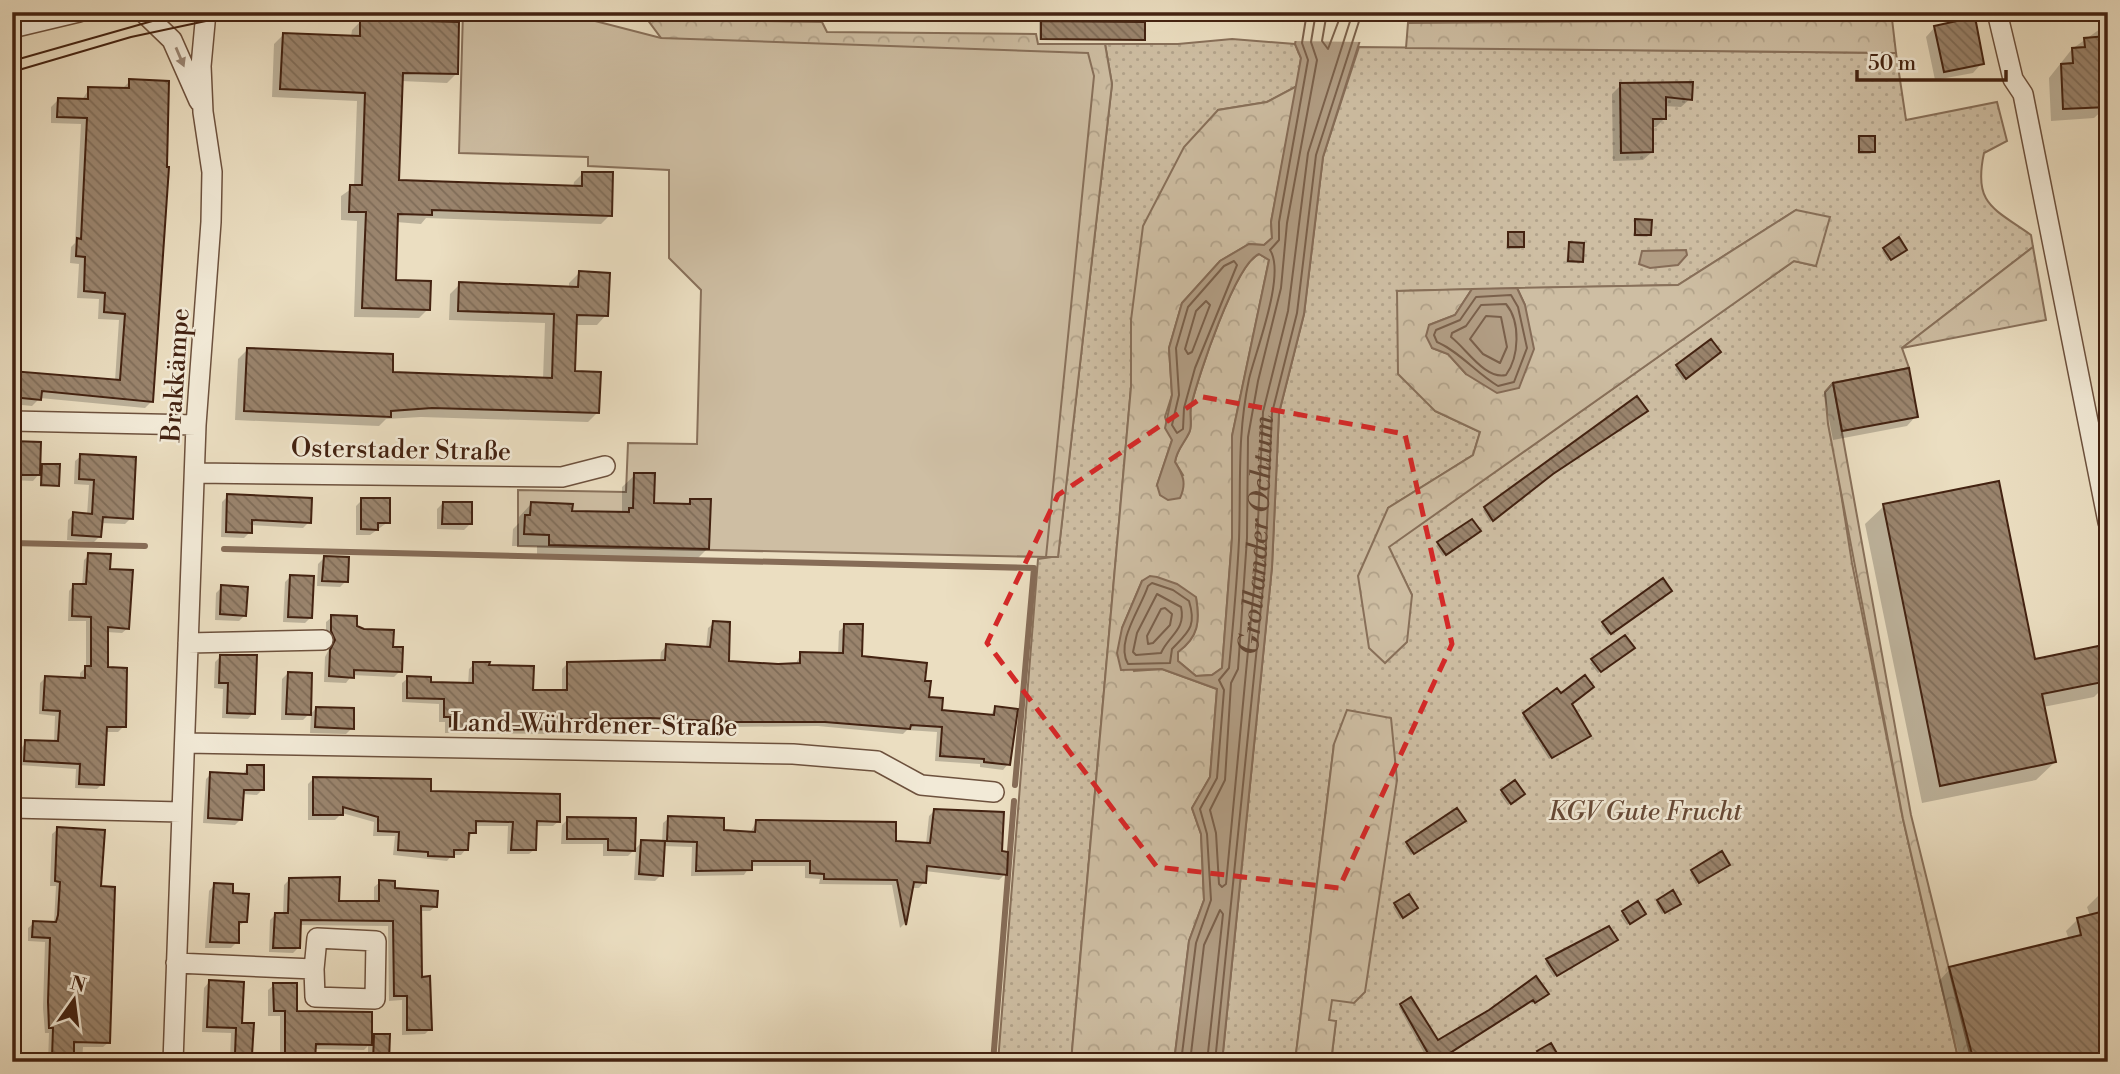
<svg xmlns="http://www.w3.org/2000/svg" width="2120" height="1074" viewBox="0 0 2120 1074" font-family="'Libre Bodoni',serif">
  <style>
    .grass { fill: url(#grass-dots); stroke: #88705a; stroke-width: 2; fill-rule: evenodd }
    .forest { fill: url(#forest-crowns); stroke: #88705a; stroke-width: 2 }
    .pitch { fill: #cebea3; stroke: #88705a; stroke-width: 2 }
    .water { fill: #b29e85; stroke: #866c57; stroke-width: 2 }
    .pier { fill: #ebdec1 }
    .shadow { fill: #0003 }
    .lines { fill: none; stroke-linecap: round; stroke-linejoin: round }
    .shore { stroke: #7a604b; stroke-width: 2 }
    .stream { stroke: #866c57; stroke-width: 6 }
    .building { fill: url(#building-back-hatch); stroke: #432211; stroke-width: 2 }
    .minor-casing { stroke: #6d513d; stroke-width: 22 }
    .minor { stroke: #f2ead7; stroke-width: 19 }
    .tram { stroke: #432211; stroke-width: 2 }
    .oneway { fill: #9a8674 }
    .marked { fill: none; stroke: #d62828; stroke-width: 5; stroke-dasharray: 14 9; stroke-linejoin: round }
    .labels { text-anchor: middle; stroke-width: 5; stroke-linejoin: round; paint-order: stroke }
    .street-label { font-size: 26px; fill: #432211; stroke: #f2ead7 }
    .park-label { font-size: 26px; font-style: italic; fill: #664936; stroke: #f2ead7 }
    .water-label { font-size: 28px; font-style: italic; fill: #644734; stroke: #f2ead7 }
  </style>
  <defs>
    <pattern id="grass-dots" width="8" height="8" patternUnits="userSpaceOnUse" patternTransform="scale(1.75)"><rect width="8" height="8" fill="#cebea3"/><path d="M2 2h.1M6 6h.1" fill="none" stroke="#b2a38b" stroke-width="1.8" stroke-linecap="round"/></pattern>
    <pattern id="forest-crowns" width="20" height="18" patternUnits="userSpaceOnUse" patternTransform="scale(1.75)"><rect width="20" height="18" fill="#cebea3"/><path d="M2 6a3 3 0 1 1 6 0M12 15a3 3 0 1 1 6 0" fill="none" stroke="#b2a38b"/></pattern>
    <pattern id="building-back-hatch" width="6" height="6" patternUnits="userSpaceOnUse" patternTransform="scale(1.75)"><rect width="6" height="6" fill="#9a846d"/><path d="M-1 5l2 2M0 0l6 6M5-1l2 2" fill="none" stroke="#7f6c58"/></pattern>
  </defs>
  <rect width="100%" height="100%" fill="#ebdec1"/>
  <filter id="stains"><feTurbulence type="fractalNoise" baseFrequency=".00286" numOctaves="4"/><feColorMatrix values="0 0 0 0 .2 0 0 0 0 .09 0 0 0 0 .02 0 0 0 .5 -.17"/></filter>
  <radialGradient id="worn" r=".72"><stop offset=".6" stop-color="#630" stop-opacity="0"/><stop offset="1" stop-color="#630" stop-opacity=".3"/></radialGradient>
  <path class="grass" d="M1232,39L1295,44L1301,58L1297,86L1267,102L1218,110L1131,320V387L1071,1062H998L1038,559L1058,556L1112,84L1105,44H1178Z
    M1359,47L1896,53L1906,120L1997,102L2007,141L1984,153C1973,204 1993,208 2031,235L2033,247L1902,348L1909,368L1833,383L1825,392L1852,563L1903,819L1959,1062H1331L1336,1021H1329L1334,744L1295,1062H1222L1272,567L1279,413L1304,314L1323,157ZM1796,210L1816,266L1794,261L1388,547L1412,595L1385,663L1388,508L1473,455L1480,432L1435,411L1397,291L1678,285Z"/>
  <path class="forest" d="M647,19L822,22L827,32L1036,34L1038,44H1105L1112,84L1058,557H1045Z
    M1892,19L1896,53L1406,48L1408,23Z
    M1297,86L1271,222L1272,238L1264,245L1249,244L1220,261L1182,303L1169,348L1172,395L1165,417L1172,440L1157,485L1183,475L1175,462C1177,449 1183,444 1189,433C1193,426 1189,415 1191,406C1198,377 1235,264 1259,254L1269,260L1232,436V538L1222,668L1212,675L1196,676L1178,661V652C1198,637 1200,621 1196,598L1142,581L1122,628L1134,671L1162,669L1217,689L1210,777L1192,808L1201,834L1204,900L1189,941L1174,1062H1133L1128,1058L1116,1062H1071L1131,387V320L1143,226L1184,147L1218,110L1267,102Z
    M1796,210L1830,217L1816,266L1794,261L1389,547L1412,595L1407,642L1385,663L1369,648L1358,576L1388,508L1473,455L1480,432L1435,411L1398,374L1397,291L1472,289L1455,315L1429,325L1432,348L1448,354L1466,374L1525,305L1517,288L1678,285Z
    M2033,247L2046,320L1902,348Z
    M1833,383L1911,815L1972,1062H1959L1903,819L1828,424L1825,392Z
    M1347,710L1391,718L1397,780L1365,992L1354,1003L1332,1000L1329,1020L1336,1021L1331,1062H1295L1334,744Z"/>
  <path class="pitch" d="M463,12L568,14L661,38L1088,53L1094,76L1046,557L518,546V490L626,492L628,443L697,444L701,290L669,258V170L588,166V157L459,153Z"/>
  <path class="water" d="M1301,12H1369L1323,157L1304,314L1279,413L1272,567L1222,1062H1174L1189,941L1204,900L1201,834L1192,808L1210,777L1217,689L1162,669L1121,670L1117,653L1122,628L1142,581L1150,576L1157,577L1177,584L1196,597C1200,621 1199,637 1178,652V661L1196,676L1212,675L1222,668L1232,538V436L1269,260L1259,254C1235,264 1198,377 1191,406C1189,415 1193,426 1189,433C1184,444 1177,449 1175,462C1183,475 1187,483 1180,498L1168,500L1160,495L1157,485L1172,440L1165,428L1172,395L1169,348L1182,303L1220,261L1249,244L1264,245L1272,238L1271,222L1301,58L1295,44Z
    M1686,250L1687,255L1678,265L1650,268L1639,264L1642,251Z
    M1517,288L1525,305L1534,349L1519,388L1497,393L1466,374L1448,354L1432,348L1426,336L1429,325L1455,315L1472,289Z"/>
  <path class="pier" d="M1297,12H1372L1364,42L1292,41Z"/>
  <path class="shadow" d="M1039,12H1143V39L1039,40Z
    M361,21L456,74L447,83L401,81L398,182L573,188L574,182L583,173L610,215L601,224L426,218L421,224L396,222L394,282L428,309L419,318L354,317L357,221L341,220V196L354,187L357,101L272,97L274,44L283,35L351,37L352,30Z
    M1935,27L1982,63L1973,73L1935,80L1926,37Z
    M2100,29H2108L2107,106L2094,118L2051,121L2049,78L2072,49Z
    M130,81L152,401L145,408L40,398L32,406L12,404V374L115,381L119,320L98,319L99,299L77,298L79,264L70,263L71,247L75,243L81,124L51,123V107L58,100H82L89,89L123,88Z
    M1621,85L1690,99L1681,107L1664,106L1665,118L1656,127H1651L1652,152L1643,160L1613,161L1612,94Z
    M1860,137L1873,152L1870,154H1858Z
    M1636,221L1649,235L1647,237L1633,236Z
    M1508,233L1522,246L1520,249H1506Z
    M1569,244L1582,261L1579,263H1566Z
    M1884,249L1903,252L1888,261L1882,251Z
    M579,273L606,315L597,325H575L573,373L598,412L588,422L421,417L386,419L379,426L235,420L238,359L248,349L391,374L543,379L545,323L449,320L450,294L460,284L569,288V283Z
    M1710,342L1716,354L1683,380L1675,369Z
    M1833,384L1916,416L1907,426L1833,440L1824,393Z
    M12,443L39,470L43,466L57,485L40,487V473L33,481L12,480Z
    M81,456L131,518L125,524L100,523V536L94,542L67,540L68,520L74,514L87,515L89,485L74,484L75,461Z
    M635,475L652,505H686L691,500L708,548L695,561L537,556V546H512L513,529L519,523V517L531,504L571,513L622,514V487Z
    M1549,477L1490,522L1483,510L1485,508Z
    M228,496L309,522L303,528L251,525L250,532L244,538L221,537L222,502Z
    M362,500L388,522L370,535H356V506Z
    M443,503L470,524L464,530L437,529V509Z
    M1884,506L2034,661L2108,657V683L2094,697L2043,707L2055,762L2036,780L1922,803L1865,524Z
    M1476,533L1443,556L1436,546L1438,544Z
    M89,555L108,571L128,628L122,633L107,632L106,669L124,726L118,732H105L102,784L97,789L75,788L76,769L19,765V776L12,782V749L20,750L26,742L54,743L55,716L39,714L40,683L45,678L80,680V673L86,667V621H68L69,591L74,585L82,586L84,560Z
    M324,558L346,581L340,587L317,586L318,564Z
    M291,576L311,617L305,623L283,622L285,582Z
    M222,587L245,615L239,621L215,620L216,593Z
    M1668,593L1608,635L1601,626L1603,623Z
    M332,617L391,649L400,671L394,677L352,675L346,683L324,682L325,657L330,647L326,637V622Z
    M714,623L727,663L795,665L801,654L838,655L839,631L845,626L861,658L923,682L928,699L940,712L990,716L995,708L1008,764L1003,770L980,767V764L935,761L937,732L907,730L903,734L818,726L730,727L644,723L564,724L558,734L445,733V722H439V704L402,702V683L408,678L429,683L468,685L469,669L474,664L488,667L532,691H562V669L567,664L660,661L661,652L666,646L706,648L708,628Z
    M1630,650L1598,673L1590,663L1593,661Z
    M221,656L253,713L248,719L222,718L223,689L214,688L215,662Z
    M288,673L309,714L303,720H281L282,679Z
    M316,708L352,728L346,734L310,733L311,714Z
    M1524,715L1586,738L1549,759L1522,717Z
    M248,766L262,790L257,795L242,794L240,820L235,825L203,823L206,779L211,774L242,776Z
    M314,778L429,792L559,821L553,826H535V849L529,854H507L508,826H474L466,849L461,855H452L447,861L393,855L395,836H373L374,822L342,813L335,820H308V784Z
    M1502,791L1520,796L1508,805L1500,794Z
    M934,811L1000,853L1005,874L999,880L925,871L924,882L919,888H912L904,924L900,928L892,885L819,884L820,879L805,878V866H750L744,875L691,876L692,847L663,846L661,875L655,881L634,880L636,848L628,856H603V844H561L562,825L568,819L634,850L642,842L662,843L663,823L669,818L722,832L750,833L756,822L926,844L929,816Z
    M1456,811L1461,823L1411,855L1405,846L1407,844Z
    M58,829L99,888L109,1042L103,1047H83L82,1062H48L49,1033H45L43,1008L45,942L28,941V928L34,923L54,922L56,886H50L52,834Z
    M1725,867L1696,884L1690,873L1692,871Z
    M289,880L338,902L374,903V887L380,882L393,890L436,906L430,911H419L420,978L430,1029L425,1034L402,1035V1000L389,1001L388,926L299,925L298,948L293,953L269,952L270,920L275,915H283L284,885Z
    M214,885L231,895L246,921L237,927V942L231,948H205L209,891Z
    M2108,893V1062H1961L1939,981L1950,969L2069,940L2066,931L2078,919L2090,916L2087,907L2099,895Z
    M1658,901L1676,906L1662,914L1656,903Z
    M1395,904L1414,910L1400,919L1393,907Z
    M1637,904L1641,916L1627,925L1620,915Z
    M1613,942L1554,977L1545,963L1547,960Z
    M209,982L240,1025L251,1054L245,1060L230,1059L231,1033L202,1032L204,988Z
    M274,985L296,1012L370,1040L375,1036L388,1062H368V1046L364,1050L314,1049L313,1062H280V1016H268V990Z
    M1544,996L1532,1004L1530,1001L1438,1062H1429L1399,1007L1401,1005L1438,1042L1490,1011Z
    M1539,1053L1554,1062H1540L1536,1055Z"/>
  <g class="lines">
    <g class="shore">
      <path id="s1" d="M1316,12L1311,42L1317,60L1287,223L1281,288L1258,381L1248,437L1247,538L1238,669L1231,683L1225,780L1210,810L1216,833L1219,884L1222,887L1226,884L1256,566L1263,412L1288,311L1308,153L1353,12"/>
      <path d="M1327,12L1322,41L1328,49L1342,12"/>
      <path d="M1234,261L1237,265L1195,368L1184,408L1183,429L1177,433L1172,425L1179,395L1176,348L1188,307L1224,266Z"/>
      <path d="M1511,295L1518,307L1527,348L1514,382L1498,386C1476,373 1460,352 1437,342L1434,335L1436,330L1460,320L1476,297Z"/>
      <path d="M1206,301L1210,305L1192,352L1188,354L1185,349L1196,311Z"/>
      <path d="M1481,305L1506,304C1521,322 1519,357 1506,375C1485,380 1466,348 1451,337L1452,333L1466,326Z"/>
      <path d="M1486,316L1501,317L1507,347L1500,363L1483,354L1470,339Z"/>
      <path d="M1152,583L1173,590L1189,601C1197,627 1188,632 1172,649L1170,663L1128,664C1115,642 1141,608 1148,586Z"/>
      <path d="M1157,594L1181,607C1186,630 1169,635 1161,653L1136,655L1133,652L1137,633Z"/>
      <path d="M1165,608L1172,614L1170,625L1153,643L1148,644L1147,636L1161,609Z"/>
      <path d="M1181,1062L1196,943L1211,900L1207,834L1200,809L1217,778L1224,690L1219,680L1229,668C1233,626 1237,583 1239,540C1241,483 1237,436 1249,379C1256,350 1286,274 1270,250L1279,240V222L1308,60L1302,43L1307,12"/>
      <path d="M1190,1062L1204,945L1220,910L1223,914L1207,1062"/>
      <path d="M1215,1062L1265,567L1272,413L1297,313L1316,155L1362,12"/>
    </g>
    <path class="stream" d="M12,543L145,546
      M224,549L1034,568L1015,785
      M993,1062L1014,801"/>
  </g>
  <path class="building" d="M1975,17L1984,64L1944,72L1934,26Z
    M360,19L459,22L458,74L403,73L399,180L582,186V172H613L612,216L432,210V215L398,214L396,280L431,281L430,310L362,308L366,212H349L350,185H362L365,93L280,89L283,33L360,36Z
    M1041,21L1145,22V40L1041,39Z
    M2107,36L2108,107L2063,109L2061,64L2073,63L2072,48L2085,47L2084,38Z
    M129,79L169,81L167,167H169L153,402L42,391L41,400L12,397V371L120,380L125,314L104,312L105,293L84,291L85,257L76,256L77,238L81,239L87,118L57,117L58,98L88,99V87L129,88Z
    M1693,82L1692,100L1666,97V119H1653V152L1621,153L1620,83Z
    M1859,136H1875V152H1859Z
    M1635,219L1652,220L1651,235H1635Z
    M1508,232H1524V247H1508Z
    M1899,237L1907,250L1891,260L1883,248Z
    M1569,242L1584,243L1583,262L1568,261Z
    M579,271L610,273L608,316L577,315L575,371L601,372L599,413L432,408L391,411V417L244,411L247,348L393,354V372L552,378L554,314L458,311L459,282L578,287Z
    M1711,339L1721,352L1686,379L1676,365Z
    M1909,368L1918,417L1842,431L1833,383Z
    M1637,396L1648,411L1553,474L1493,521L1484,507Z
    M12,441L41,442L40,475H12Z
    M80,454L136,457L133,519L103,517L101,537L72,535L73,512L92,514L94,480L79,479Z
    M42,464H60L59,486L41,485Z
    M634,473H655L654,503L690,504V499H711L709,549L549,545V535L524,534L525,515H530L531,502L573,504L572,511L629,512V508H633Z
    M1999,481L2035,659L2108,644V681L2042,694L2056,762L1940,786L1883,504Z
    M227,494L312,498L311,523L252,520V533L226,532Z
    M361,498H390V523H378V530L361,529Z
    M443,502H472V524H442Z
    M1472,519L1481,531L1446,555L1437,542Z
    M88,553L111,554L110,569L133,570L129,629L108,627V667L127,668L126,727H107L104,785L79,784L80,764L24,761L25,740L58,741L60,711L43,710L45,676L85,678V666H91V617L72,616L73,584H86Z
    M324,556L349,557L348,582L322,581Z
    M290,575L314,576L312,618L288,617Z
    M1663,578L1672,591L1611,634L1602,622Z
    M221,585L248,587L246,616L220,614Z
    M331,615L357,616V626L364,629L394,630L393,647H403L402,672L354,670V678L329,676L330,650L335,640L331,631Z
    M713,621L730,622L729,661L778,664L800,663V652L843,653L844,624H863L862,656L927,663L925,681H931L929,697L943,698L942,710L994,715L995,706L1018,709L1010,765L984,762V759L940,756L942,727L911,725L910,729L825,722H737L650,718L565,719V729L494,730L450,728V717H444V699L407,698V676L431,677V682L473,683V662H490L489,665L534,666L533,690H567V662L665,660L666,644L710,647Z
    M1625,635L1635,648L1601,672L1591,659Z
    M220,655H257L255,714L227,713L228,683H219Z
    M288,672L312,673L311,715L286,714Z
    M1585,675L1594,687L1572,704L1591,736L1552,758L1523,713L1557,688L1561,693Z
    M316,707L354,708V729L315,727Z
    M247,765H264V790H244L242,820L208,818L210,772L247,774Z
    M313,777L431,779V791L560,794V822L537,821L536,850H511L513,822L476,821V833H469L468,850H454V857L428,856V852L398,850L399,832L378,831V817L343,807V815H313Z
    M1515,780L1525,794L1511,804L1501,790Z
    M1457,808L1466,821L1414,854L1406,842Z
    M934,809L1004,812L1002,851L1008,852L1007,875L927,866L926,883L914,882L906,925L897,880L824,879V874L810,873V861H752V870L696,871L697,842L667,841L668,816L724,818V830L755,832L756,820L896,822V841L930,843Z
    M567,817L636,818L635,851L608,850V839H567Z
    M57,827L105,830L101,886L115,887L110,1043L74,1042V1059L52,1058L53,1028H49L48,1002L50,938L32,937L33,921L56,922L58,915L60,882L55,881Z
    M641,840L665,841L663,876L639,874Z
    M1722,851L1730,865L1699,883L1691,870Z
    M340,877L339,901H379V880L395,881V888L438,891L437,907L421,906L422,977L430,976L432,1030H407V996H394L393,921L301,920L300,948H273L275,913H288L289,878Z
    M214,883L233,884V893L249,894L247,922H239V943L210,942Z
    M1673,890L1681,904L1665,913L1657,900Z
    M1409,894L1418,908L1403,918L1394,903Z
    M1638,901L1646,914L1630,924L1622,911Z
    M2108,910V1062H1974L1949,967L2081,935L2077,918Z
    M1609,926L1618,940L1557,976L1546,959Z
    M1536,976L1549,994L1535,1003L1533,1000L1447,1055L1450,1062H1433L1400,1004L1411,997L1438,1040L1489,1010Z
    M209,980L244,982L242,1023H254L252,1055L235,1054L236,1028L207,1027Z
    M273,983H297V1011L372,1012V1045L316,1044L315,1060L295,1062L296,1053H285V1011H274Z
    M374,1034H390L389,1062H373Z
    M1551,1043L1562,1062H1544L1537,1051Z"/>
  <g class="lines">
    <g class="minor-casing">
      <path id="minor" d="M143,12L172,40L199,101
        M1997,12L2013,79L2023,94L2108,522
        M12,28L79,12
        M12,421L196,425
        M195,473L562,477L605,466
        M188,643L323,640
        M186,743L793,754L877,761L921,785L994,792
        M12,808L181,812
        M176,963L314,969L315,997L375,999L376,941L317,938L314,969
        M173,1062L196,425L211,222L212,172L203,112L201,66L206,12"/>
    </g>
    <use href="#minor" class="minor"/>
    <path class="tram" d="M799,12L1050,18L1919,12
      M12,61L184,12
      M12,72L131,37L248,12"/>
  </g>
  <defs><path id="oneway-solid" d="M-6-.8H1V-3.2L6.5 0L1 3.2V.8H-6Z" transform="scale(1.75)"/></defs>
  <use class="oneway" href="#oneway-solid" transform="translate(180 57) rotate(67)"/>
  <path class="marked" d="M1203,397L1405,434L1452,644L1339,888L1157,867L987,643L1058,495Z"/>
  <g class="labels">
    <g class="street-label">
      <text transform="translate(175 375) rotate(-86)" y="9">Brakkämpe</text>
      <text transform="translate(401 449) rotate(1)" y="9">Osterstader Straße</text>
      <text transform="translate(594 724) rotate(1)" y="9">Land-Wührdener-Straße</text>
    </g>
    <g class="park-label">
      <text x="1645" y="820">KGV Gute Frucht</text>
    </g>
    <g class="water-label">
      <text dy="10" stroke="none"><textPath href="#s1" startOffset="1246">Grollander Ochtum</textPath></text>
    </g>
  </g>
  <rect width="2120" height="1074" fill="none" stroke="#ebdec1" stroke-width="42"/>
  <rect x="14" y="14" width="2092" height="1046" fill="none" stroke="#432211" stroke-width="3.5"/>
  <rect x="21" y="21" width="2078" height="1032" fill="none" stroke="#432211" stroke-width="2"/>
  <g transform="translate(74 1000) rotate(14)" stroke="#f2ead7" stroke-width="5" paint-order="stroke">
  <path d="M0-5L12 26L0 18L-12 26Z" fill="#432211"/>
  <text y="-10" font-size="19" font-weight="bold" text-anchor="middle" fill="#432211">N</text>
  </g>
  <path d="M1857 70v10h149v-10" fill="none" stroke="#432211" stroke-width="3.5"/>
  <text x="1868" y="70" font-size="21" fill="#432211" stroke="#f2ead7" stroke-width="5" paint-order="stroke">50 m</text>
  <rect width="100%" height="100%" filter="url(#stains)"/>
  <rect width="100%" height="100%" fill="url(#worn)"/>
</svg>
